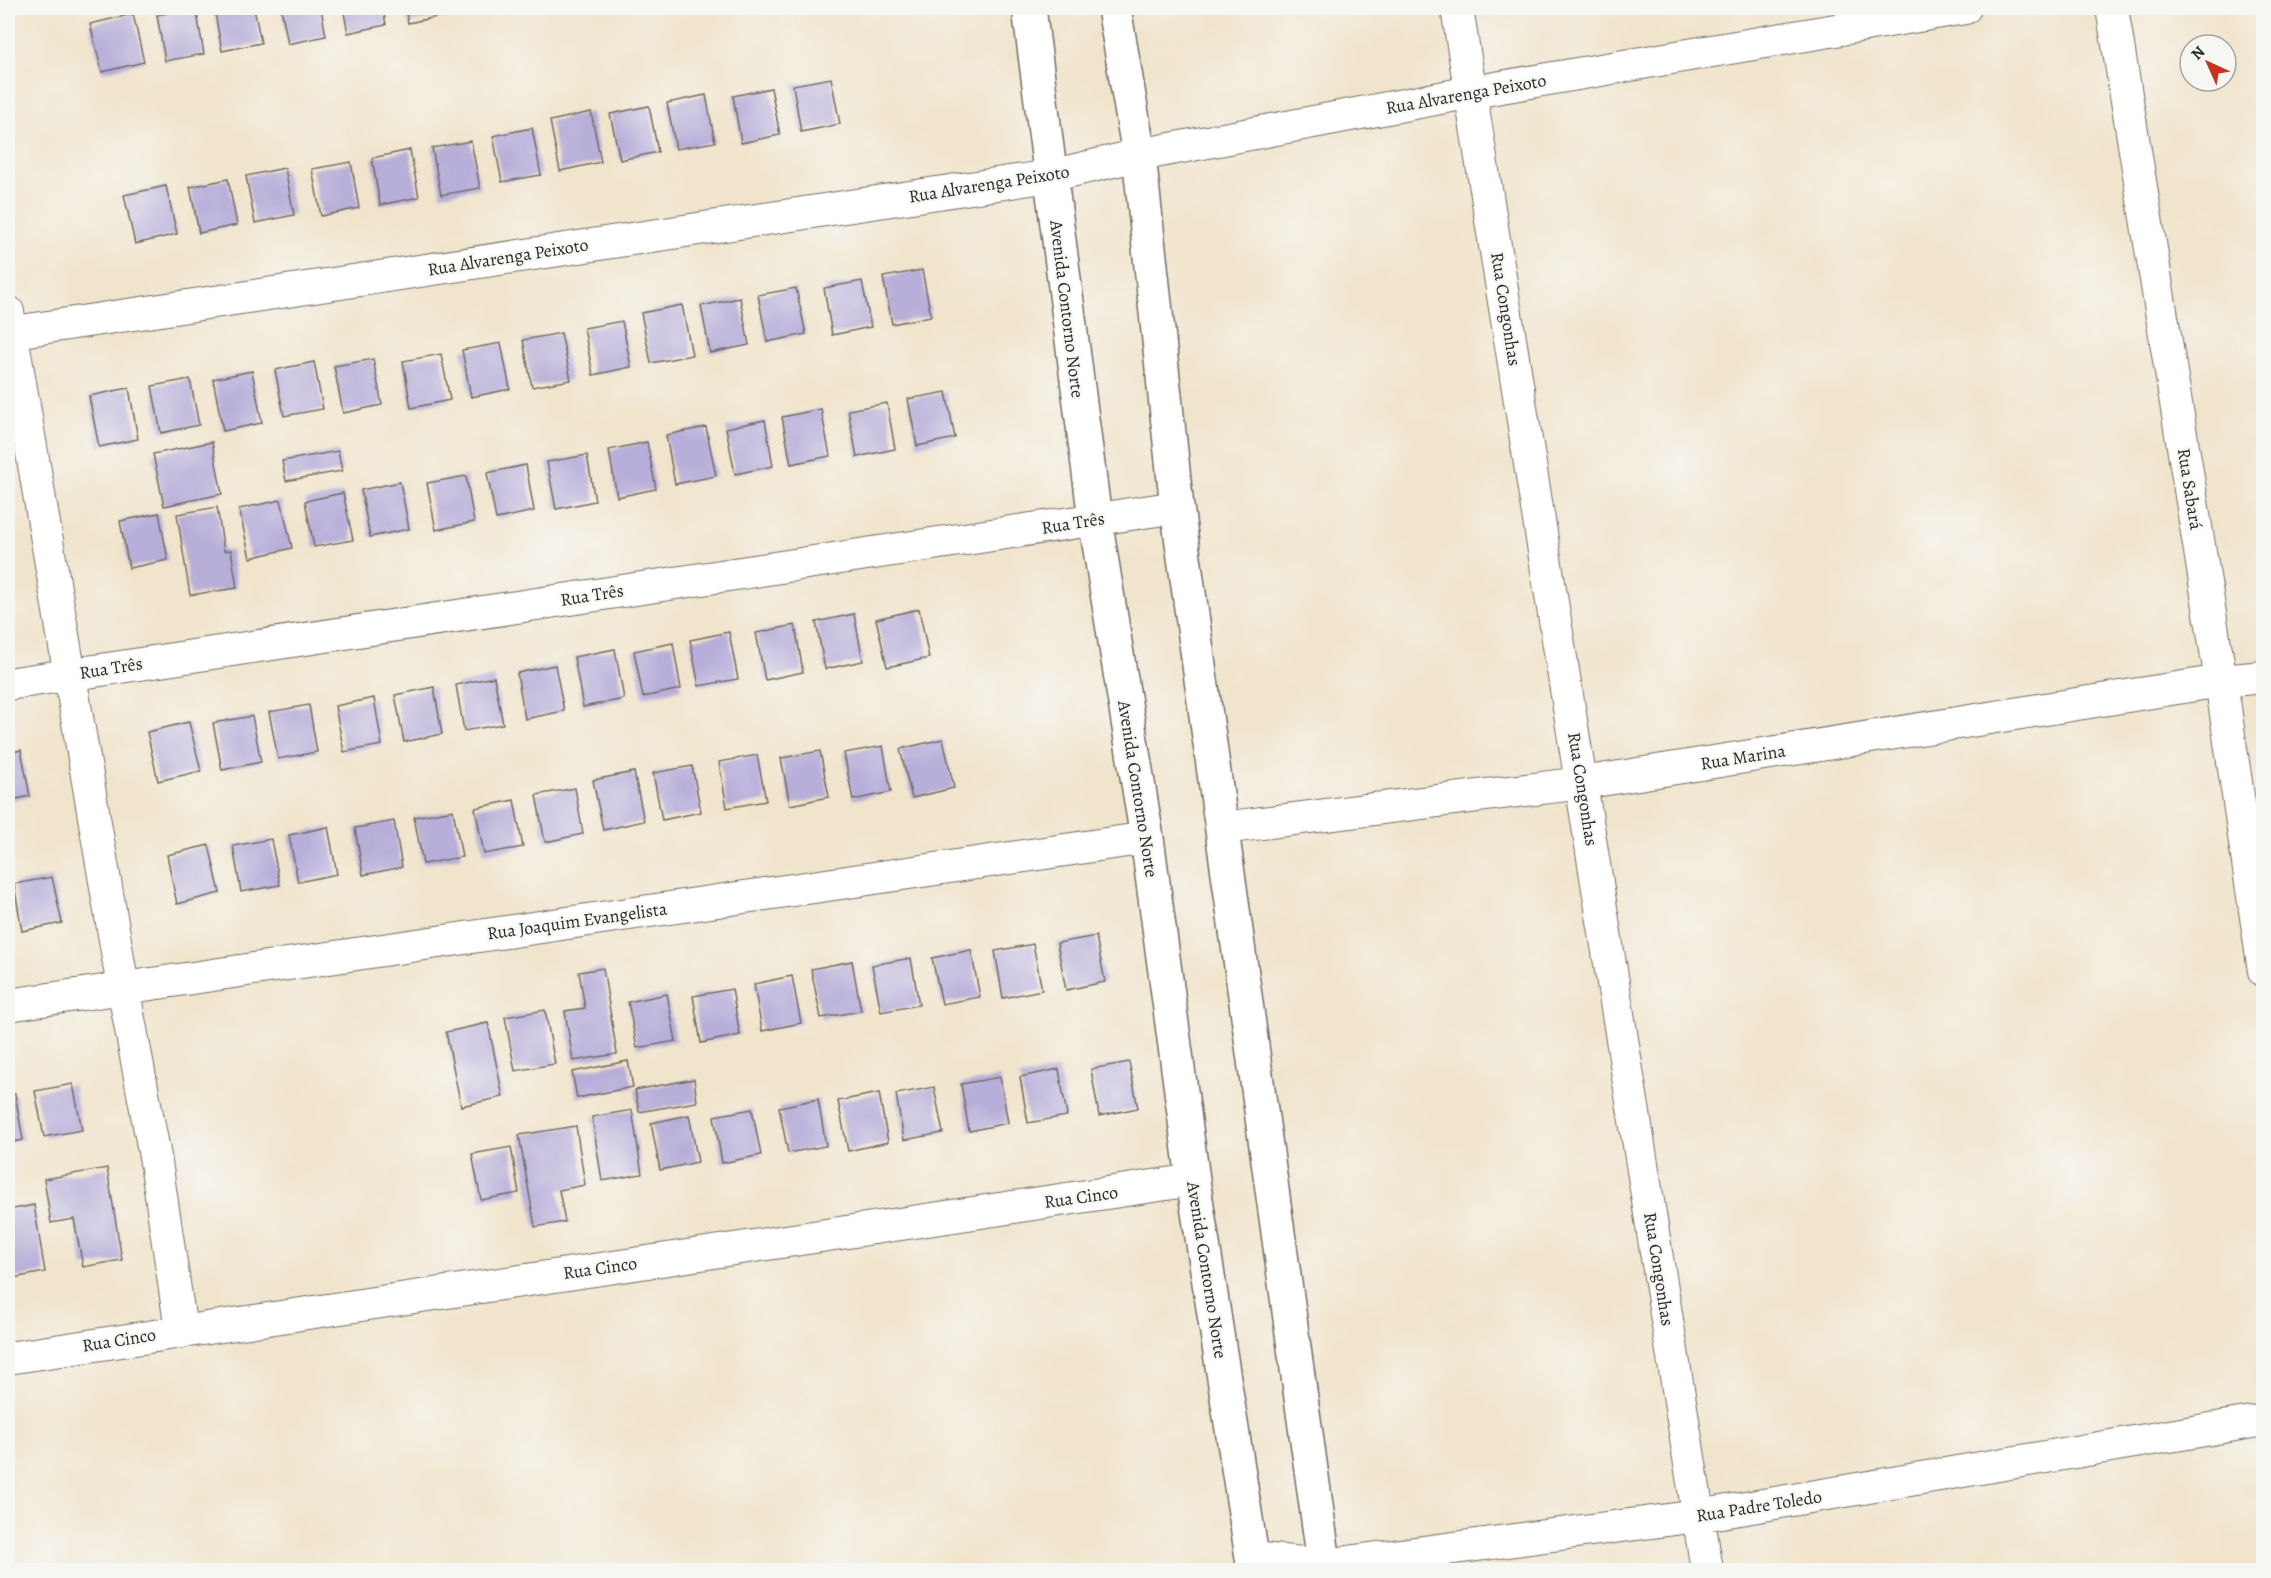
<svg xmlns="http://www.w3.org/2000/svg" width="2271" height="1578" viewBox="0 0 2271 1578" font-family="Alegreya,serif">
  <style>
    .building { fill: #b7aed9 }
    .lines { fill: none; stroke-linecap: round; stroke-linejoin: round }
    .street-casing { stroke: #706c63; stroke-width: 34 }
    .secondary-casing { stroke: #706c63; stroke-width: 36 }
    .street { stroke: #fff; stroke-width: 32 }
    .secondary { stroke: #fff; stroke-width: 33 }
    .labels { text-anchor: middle; stroke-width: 4.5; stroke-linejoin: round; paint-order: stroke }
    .street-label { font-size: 18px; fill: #2b2b2b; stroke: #f6f6f2 }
  </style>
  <rect width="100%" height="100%" fill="#f6f6f2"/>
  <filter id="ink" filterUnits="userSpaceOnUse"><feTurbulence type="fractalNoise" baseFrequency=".0167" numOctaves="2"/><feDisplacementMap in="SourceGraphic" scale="12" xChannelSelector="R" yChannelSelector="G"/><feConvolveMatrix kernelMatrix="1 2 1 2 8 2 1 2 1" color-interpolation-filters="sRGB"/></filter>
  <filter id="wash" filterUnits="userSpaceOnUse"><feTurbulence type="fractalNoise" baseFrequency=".008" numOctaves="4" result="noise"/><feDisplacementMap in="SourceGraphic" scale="24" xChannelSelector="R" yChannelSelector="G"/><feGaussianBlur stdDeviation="1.35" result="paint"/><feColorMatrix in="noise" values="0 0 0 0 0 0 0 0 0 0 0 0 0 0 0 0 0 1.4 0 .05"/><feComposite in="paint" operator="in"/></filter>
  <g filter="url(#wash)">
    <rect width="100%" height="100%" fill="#f1e4cc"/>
    <g id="blocks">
      <path class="building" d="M196,8L204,54L165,61L157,15Z
        M214,8H254L261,43L222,51Z
        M281,8H321L326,36L288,44Z
        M343,8H383L386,25L348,33Z
        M405,8H445L447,15L408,23Z
        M133,14L144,62L102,72L90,24Z
        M831,78L840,124L801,132L793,85Z
        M771,88L780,135L741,143L733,96Z
        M706,95L715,142L676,149L667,103Z
        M649,106L658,152L620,160L610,114Z
        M591,112L601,162L560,171L550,121Z
        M532,128L541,175L502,182L493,136Z
        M471,141L480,188L441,195L432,148Z
        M410,150L419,197L380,205L372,158Z
        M351,162L359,208L321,216L312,169Z
        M285,168L294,215L255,223L246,176Z
        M228,179L237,225L199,233L190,187Z
        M166,186L177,234L135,244L124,195Z
        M922,270L931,316L892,324L883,277Z
        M862,281L871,327L832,335L824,288Z
        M796,288L806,334L767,342L758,295Z
        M740,298L749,345L710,353L701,306Z
        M682,305L692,355L651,363L641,313Z
        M622,321L631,367L593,375L584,328Z
        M561,333L571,380L532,387L523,340Z
        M501,343L510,389L471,397L462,350Z
        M441,354L450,400L411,408L403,361Z
        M373,359L382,405L343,413L334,366Z
        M314,362L323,409L284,416L275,370Z
        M252,371L262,423L223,431L213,379Z
        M190,379L199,425L161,433L152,386Z
        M129,388L138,439L99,447L89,396Z
        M946,392L955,438L917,446L908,399Z
        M887,403L895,449L857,457L848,410Z
        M821,409L830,456L791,464L782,417Z
        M765,420L773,466L735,474L726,428Z
        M706,427L716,476L675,484L666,435Z
        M212,442L222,494L164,506L153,454Z
        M647,442L656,489L617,497L609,450Z
        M338,451L342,471L286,481L282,461Z
        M587,455L595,501L556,509L547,462Z
        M526,465L534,511L496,519L487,473Z
        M466,476L474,522L436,530L427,483Z
        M400,482L409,529L370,537L361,490Z
        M343,493L353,540L314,547L305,501Z
        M281,500L292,548L250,558L239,509Z
        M217,507L224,551L231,550L237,588L190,595L177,514Z
        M159,513L168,560L129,568L120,521Z
        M919,609L929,658L887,667L876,619Z
        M854,614L863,661L825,669L816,622Z
        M795,625L803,672L765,680L756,633Z
        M729,632L738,679L699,686L690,640Z
        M673,643L681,689L643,697L634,651Z
        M615,649L624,699L583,707L574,657Z
        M555,665L564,711L525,719L517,673Z
        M494,677L503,724L464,731L456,685Z
        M434,687L442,734L404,742L395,695Z
        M374,698L382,745L344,752L335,706Z
        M309,705L317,752L278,759L269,712Z
        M252,716L261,762L222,770L213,723Z
        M189,722L201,771L158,781L147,732Z
        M943,739L954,788L912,798L900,749Z
        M883,746L891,792L853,800L844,753Z
        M21,750L30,796L8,801V753Z
        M820,751L829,797L790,805L781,758Z
        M757,755L766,801L727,808L719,762Z
        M692,766L701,812L662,820L653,773Z
        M634,772L644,821L603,830L593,780Z
        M575,788L583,834L545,842L536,795Z
        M514,800L523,847L484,854L475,808Z
        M453,810L462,857L423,864L414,817Z
        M394,821L402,867L363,875L355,828Z
        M328,827L337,874L298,882L289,835Z
        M271,839L280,885L241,892L233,846Z
        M209,845L220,893L177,904L167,855Z
        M52,877L62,923L22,931L14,884Z
        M1096,936L1105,982L1066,990L1057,943Z
        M1033,944L1042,990L1003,998L995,951Z
        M971,950L980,997L942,1004L932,958Z
        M911,958L919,1005L881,1012L872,965Z
        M852,961L861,1011L821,1018L811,969Z
        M603,968L617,1054L573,1061L565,1011L585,1008L579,972Z
        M792,976L801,1023L762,1031L754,984Z
        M732,989L740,1035L701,1043L693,996Z
        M667,994L676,1041L637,1048L628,1002Z
        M545,1010L555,1064L515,1071L505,1017Z
        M488,1023L503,1097L461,1106L446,1032Z
        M628,1061L633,1087L577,1098L572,1072Z
        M1129,1062L1138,1108L1099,1116L1091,1069Z
        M1059,1069L1067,1116L1028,1123L1020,1077Z
        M1000,1077L1008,1123L969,1131L961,1084Z
        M694,1079L697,1102L639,1112L635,1090Z
        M73,1084L82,1130L44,1137L35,1091Z
        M934,1087L943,1133L904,1140L896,1094Z
        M879,1093L888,1142L848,1151L838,1101Z
        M15,1094L23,1140L8,1143V1095Z
        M818,1099L826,1146L788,1153L779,1107Z
        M752,1109L761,1155L722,1163L714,1116Z
        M632,1110L642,1174L602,1181L592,1117Z
        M689,1115L698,1162L660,1170L651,1123Z
        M576,1126L585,1185L559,1190L565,1222L535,1227L519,1135Z
        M511,1147L519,1193L481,1200L472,1154Z
        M107,1168L122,1260L83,1267L74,1219L51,1223L44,1179Z
        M34,1205L45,1272L8,1279V1210Z"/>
    </g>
  </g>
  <g filter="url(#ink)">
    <use href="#blocks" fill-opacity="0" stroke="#706c63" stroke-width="1.5"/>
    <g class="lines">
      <g class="street-casing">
        <path id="street" d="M1457,8L1707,1570
          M2112,8L2221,681L2264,971
          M8,312L123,987L156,1162L181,1330
          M8,333L1050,176L1139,155L1472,92L1965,8
          M8,684L1177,507
          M1222,828L1582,783L2221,681L2264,677
          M8,1005L1147,838
          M8,1358L1193,1180
          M1252,1558L1324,1565L1698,1516L2264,1420"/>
      </g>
      <g class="secondary-casing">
        <path id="secondary" d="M1029,8L1095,519L1147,838L1193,1180L1254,1570
          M1114,8L1139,155L1177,507L1325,1570"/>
      </g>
      <use href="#street" class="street"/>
      <use href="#secondary" class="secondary"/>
    </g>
  </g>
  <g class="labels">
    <g class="street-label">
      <text transform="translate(1466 94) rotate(-10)" y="6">Rua Alvarenga Peixoto</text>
      <text transform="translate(989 184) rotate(-9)" y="6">Rua Alvarenga Peixoto</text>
      <text transform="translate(508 257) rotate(-9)" y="6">Rua Alvarenga Peixoto</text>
      <text transform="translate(1067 309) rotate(83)" y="6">Avenida Contorno Norte</text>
      <text transform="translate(1506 309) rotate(81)" y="6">Rua Congonhas</text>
      <text transform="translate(2190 489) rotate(81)" y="6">Rua Sabará</text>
      <text transform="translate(1073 523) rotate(-9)" y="6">Rua Três</text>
      <text transform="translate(592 595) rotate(-9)" y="6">Rua Três</text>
      <text transform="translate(111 668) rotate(-9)" y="6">Rua Três</text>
      <text transform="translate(1743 757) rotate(-9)" y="6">Rua Marina</text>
      <text transform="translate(1138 789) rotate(81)" y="6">Avenida Contorno Norte</text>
      <text transform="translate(1583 789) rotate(81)" y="6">Rua Congonhas</text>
      <text transform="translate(577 921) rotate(-8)" y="6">Rua Joaquim Evangelista</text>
      <text transform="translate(1081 1197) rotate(-8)" y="6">Rua Cinco</text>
      <text transform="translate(600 1268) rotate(-8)" y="6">Rua Cinco</text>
      <text transform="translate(1659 1269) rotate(81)" y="6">Rua Congonhas</text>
      <text transform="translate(1207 1270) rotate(81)" y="6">Avenida Contorno Norte</text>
      <text transform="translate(119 1340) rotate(-9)" y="6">Rua Cinco</text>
      <text transform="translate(1759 1506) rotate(-9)" y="6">Rua Padre Toledo</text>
    </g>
  </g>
  <rect width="2271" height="1578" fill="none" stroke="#f6f6f2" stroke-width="30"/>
  <g transform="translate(2208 63) rotate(315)"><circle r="28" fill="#f6f6f2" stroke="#a5a5a2" stroke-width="1.5"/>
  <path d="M0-4.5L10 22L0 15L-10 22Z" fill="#c8321e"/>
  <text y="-9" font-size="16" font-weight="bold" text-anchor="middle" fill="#2b2b2b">N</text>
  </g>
</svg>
